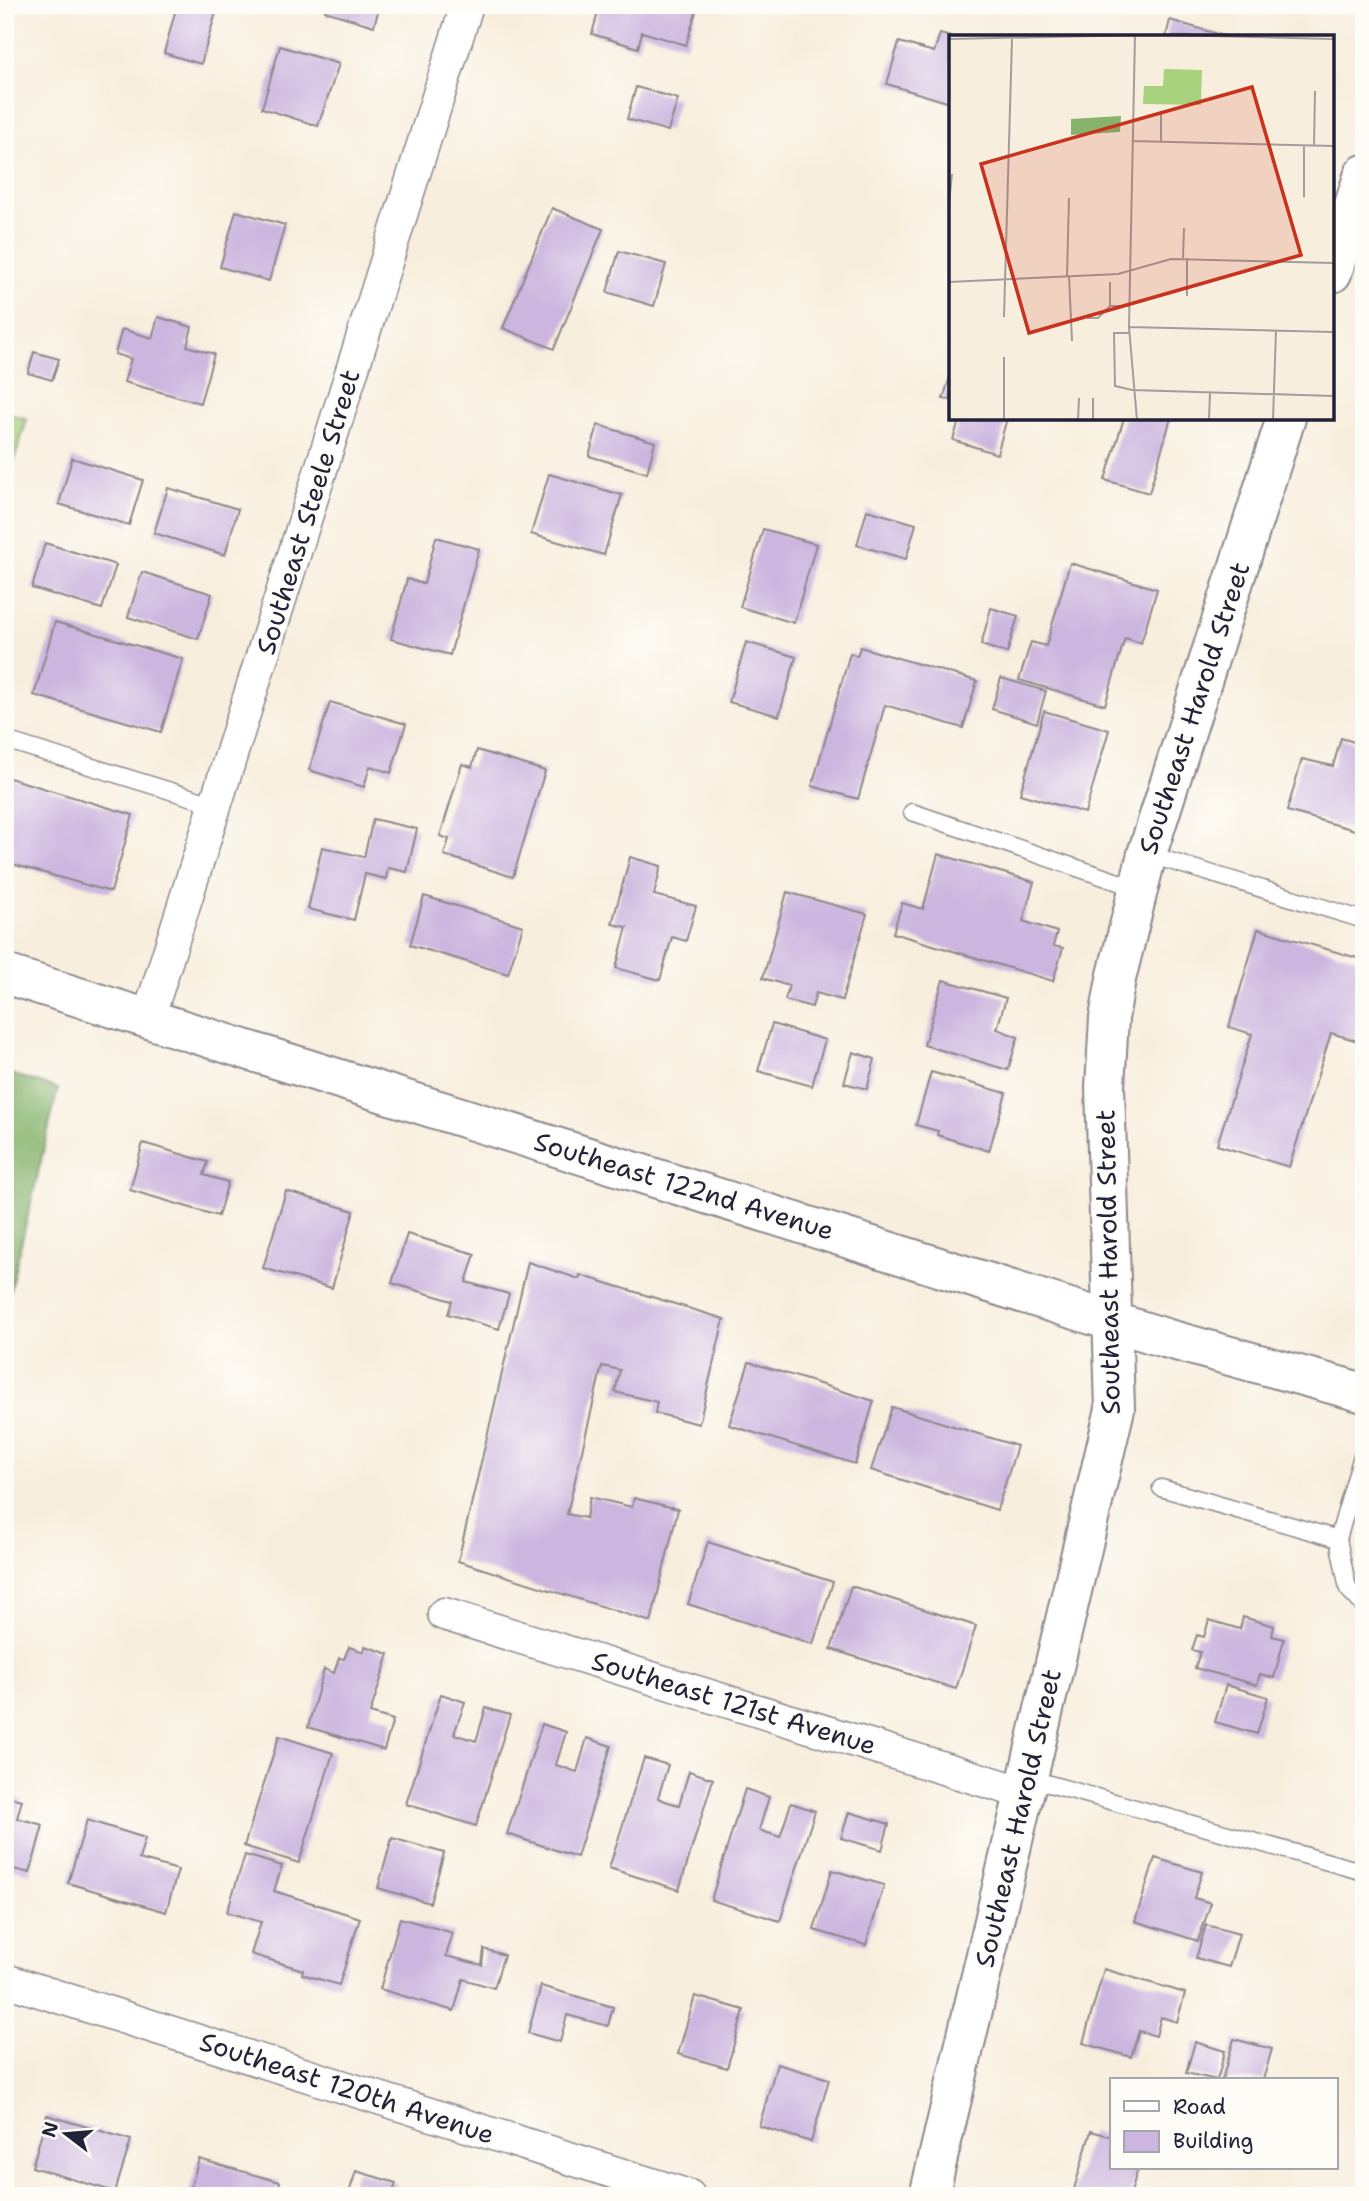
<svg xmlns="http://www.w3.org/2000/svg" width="1369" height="2201" viewBox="0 0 1369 2201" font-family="'Shantell Sans',sans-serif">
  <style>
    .green { fill: #a8d27e; stroke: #657a5c; stroke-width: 2 }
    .forest { fill: #86b46d; stroke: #546b54; stroke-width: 2 }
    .building { fill: #ccb5df }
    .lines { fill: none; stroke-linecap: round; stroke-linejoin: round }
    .lane-casing { stroke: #8d888c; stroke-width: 19 }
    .street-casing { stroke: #8d888c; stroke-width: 35 }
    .secondary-casing { stroke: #8d888c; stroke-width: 42 }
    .lane { stroke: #fff; stroke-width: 16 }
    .street { stroke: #fff; stroke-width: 32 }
    .secondary { stroke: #fff; stroke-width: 38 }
    .labels { text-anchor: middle; stroke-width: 5; stroke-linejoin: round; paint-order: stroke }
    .street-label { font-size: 26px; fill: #22223b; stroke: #fdfcf7 }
    .inset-road { fill: none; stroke: #a29c9c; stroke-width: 2 }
    .view { fill: #c8321e; fill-opacity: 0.15; stroke: #c8321e; stroke-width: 3.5 }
    .inset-edge { fill: none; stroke: #22223b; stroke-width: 3.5 }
  </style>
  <rect width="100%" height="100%" fill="#fdfcf7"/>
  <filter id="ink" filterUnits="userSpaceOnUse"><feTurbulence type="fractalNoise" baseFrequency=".0143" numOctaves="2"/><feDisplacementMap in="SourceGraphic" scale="14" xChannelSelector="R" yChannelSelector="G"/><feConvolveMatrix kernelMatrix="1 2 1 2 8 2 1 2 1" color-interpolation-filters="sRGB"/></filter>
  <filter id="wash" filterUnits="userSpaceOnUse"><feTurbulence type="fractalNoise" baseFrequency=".00686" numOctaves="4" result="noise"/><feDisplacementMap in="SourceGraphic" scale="28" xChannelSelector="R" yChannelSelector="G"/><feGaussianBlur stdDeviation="1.57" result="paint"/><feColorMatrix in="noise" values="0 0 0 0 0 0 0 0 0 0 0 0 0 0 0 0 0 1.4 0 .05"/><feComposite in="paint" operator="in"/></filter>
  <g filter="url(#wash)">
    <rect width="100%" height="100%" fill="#f8eedd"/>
    <path class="green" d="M5,413L27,419L5,489Z"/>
    <path class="forest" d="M5,1072L58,1089L5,1311Z"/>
    <g id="blocks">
      <path class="building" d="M177,5H218L201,64L164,53Z
        M327,5H380L374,26L325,11Z
        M600,5H698L686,45L642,32L638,48L592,34Z
        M1170,20L1224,36V37H1166Z
        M940,34L951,37L950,103L887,84L899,42L934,52Z
        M280,46L339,64L318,126L262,108Z
        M636,87L678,99L668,131L627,119Z
        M552,208L603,229L554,349L503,328Z
        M236,211L285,225L269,281L220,267Z
        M619,251L666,264L654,306L607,292Z
        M158,317L192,327L187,346L214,354L200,403L124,382L131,359L115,354L122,329L152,338Z
        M34,352L59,359L52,380L28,373Z
        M950,377H951V400L943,399Z
        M960,418H1007L997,454L953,440Z
        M1124,418H1171L1149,493L1105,480Z
        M598,425L655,442L647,473L589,456Z
        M72,458L143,480L129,525L59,504Z
        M549,474L622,495L604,555L531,534Z
        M168,488L238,509L225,555L154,533Z
        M867,510L916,524L906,559L857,545Z
        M763,529L816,544L794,623L740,607Z
        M436,537L479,549L450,655L391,639L407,579L424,584Z
        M45,543L116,565L102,609L32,588Z
        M1070,563L1157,589L1141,643L1125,638L1105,705L1019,680L1031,642L1046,646Z
        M142,572L212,594L198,639L128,617Z
        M991,608L1018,616L1007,653L981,645Z
        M55,622L183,659L161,732L34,695Z
        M746,642L796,657L779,716L729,702Z
        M860,647L977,681L963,728L885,705L858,799L812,786L850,653L857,656Z
        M1001,678L1046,691L1037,723L992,709Z
        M330,702L406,724L391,773L370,766L364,787L309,770Z
        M1044,711L1109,730L1085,813L1020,794Z
        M1341,738L1364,745V825L1362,832L1287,811L1302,759L1333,766Z
        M477,750L545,771L513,877L444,855L449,839L440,836L462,764L472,767Z
        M6,777L133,815L111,892L5,862Z
        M373,819L417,829L407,872L388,868L386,879L365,874L354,920L308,909L322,847L364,857Z
        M938,854L1034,882L1023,921L1057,932L1053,946L1063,948L1053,981L893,933L902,903L923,909Z
        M630,857L661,866L654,895L696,906L686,941L672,937L660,980L616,968L627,927L612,924Z
        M787,892L867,914L842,1000L816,993L812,1007L785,1000L789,986L763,978Z
        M424,896L523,926L508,974L410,945Z
        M1258,929L1364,960V1043L1331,1033L1289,1167L1217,1145L1252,1034L1229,1027Z
        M943,980L1006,998L997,1029L1018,1037L1008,1070L924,1045Z
        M772,1024L825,1040L812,1086L758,1071Z
        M853,1052L875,1059L867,1089L844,1083Z
        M931,1072L1006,1093L989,1151L937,1135L938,1131L916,1125Z
        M143,1143L208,1162L204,1175L228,1182L218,1216L130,1190Z
        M286,1191L354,1211L332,1288L263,1268Z
        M407,1234L475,1254L466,1282L509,1294L499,1329L448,1314L452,1301L392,1283Z
        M528,1262L579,1279L580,1275L724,1319L699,1424L655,1413L657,1402L615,1392L620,1370L602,1366L567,1514L586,1518L590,1497L632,1507L634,1498L678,1509L651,1622L458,1561Z
        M749,1362L874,1401L855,1464L729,1425Z
        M892,1407L1017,1446L997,1510L871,1470Z
        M708,1542L833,1582L813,1644L688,1604Z
        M851,1586L976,1626L956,1689L831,1649Z
        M1243,1617L1274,1626L1272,1636L1284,1639L1274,1678L1260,1674L1257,1685L1195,1668L1200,1652L1192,1650L1197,1635L1204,1637L1209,1620L1240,1629Z
        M365,1646L389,1654L370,1713L393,1720L384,1750L308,1727L324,1669L334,1673L339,1658L344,1659L349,1647L364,1652Z
        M1226,1685L1268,1697L1257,1734L1215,1722Z
        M441,1694L465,1702L454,1734L476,1741L486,1708L510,1715L476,1826L406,1804Z
        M542,1724L566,1732L556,1765L577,1772L587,1738L611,1746L577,1857L507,1834Z
        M279,1736L333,1753L299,1863L244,1846Z
        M644,1758L668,1765L658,1798L668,1802L679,1805L689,1771L713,1779L679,1890L609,1868Z
        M745,1789L769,1797L759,1830L780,1837L791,1803L815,1811L780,1921L711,1900Z
        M5,1796L22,1800L17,1818L43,1825L30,1873L5,1867Z
        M849,1812L889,1824L882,1850L841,1838Z
        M87,1820L145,1838L139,1859L178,1870L166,1912L68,1883Z
        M392,1838L444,1853L430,1903L378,1888Z
        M245,1855L282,1866L274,1891L360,1918L339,1985L302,1974L303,1970L251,1954L261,1922L227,1912Z
        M1155,1858L1202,1872L1194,1898L1211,1903L1198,1941L1135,1921Z
        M832,1870L884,1885L866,1945L814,1930Z
        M400,1918L453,1933L446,1956L482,1965L484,1949L504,1955L494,1988L463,1979L454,2011L380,1989Z
        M1206,1925L1239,1934L1229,1967L1196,1958Z
        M1104,1969L1185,1993L1177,2022L1161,2017L1156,2036L1139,2031L1131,2057L1083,2043Z
        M541,1986L613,2007L608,2026L567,2015L560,2042L528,2033Z
        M695,1996L744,2010L727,2068L678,2054Z
        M1234,2039L1272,2049L1263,2080H1222Z
        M1195,2042L1225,2051L1217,2080L1186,2073Z
        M777,2064L829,2079L811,2142L759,2126Z
        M47,2115L131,2140L115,2192L32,2167Z
        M1091,2131L1112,2137V2168H1138L1130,2196H1072Z
        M199,2159L280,2182L276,2196H188Z
        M356,2171L396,2183L392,2196H348Z"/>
    </g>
  </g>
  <g filter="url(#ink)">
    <use href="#blocks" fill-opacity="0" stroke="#8d888c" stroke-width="2"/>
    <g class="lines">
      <g class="lane-casing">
        <path id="lane" d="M5,740L216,805
          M912,812L1139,889
          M1147,854L1364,920
          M1161,1488L1338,1539L1364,1449
          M1338,1539L1348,1589L1364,1606
          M1028,1778L1364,1872"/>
      </g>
      <g class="street-casing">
        <path id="street" d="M148,1019L467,5
          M444,1614L1024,1793
          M5,1980L689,2196"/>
      </g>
      <g class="secondary-casing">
        <path id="secondary" d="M1332,273L1364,174
          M5,974L1165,1338L1364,1393
          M929,2196L1115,1409L1105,1087L1109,1018L1116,979L1147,854L1286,418"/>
      </g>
      <use href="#lane" class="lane"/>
      <use href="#street" class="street"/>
      <use href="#secondary" class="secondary"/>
    </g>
  </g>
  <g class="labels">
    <g class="street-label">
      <text transform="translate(308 512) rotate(-73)" y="9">Southeast Steele Street</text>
      <text transform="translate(1194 708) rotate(-72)" y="9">Southeast Harold Street</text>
      <text transform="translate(684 1186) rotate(17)" y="9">Southeast 122nd Avenue</text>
      <text transform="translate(1108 1262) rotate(-91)" y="9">Southeast Harold Street</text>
      <text transform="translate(734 1703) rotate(17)" y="9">Southeast 121st Avenue</text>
      <text transform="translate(1018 1818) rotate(-77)" y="9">Southeast Harold Street</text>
      <text transform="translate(347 2088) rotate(18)" y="9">Southeast 120th Avenue</text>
    </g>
  </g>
  <g transform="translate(949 35)">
    <rect width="385" height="385" fill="#f8eedd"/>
    <path d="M215,34L253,35L252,70L194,69L195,51H214Z" fill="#a8d27e"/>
    <path d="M172,81L171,97L122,100V84Z" fill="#86b46d"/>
    <path class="inset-road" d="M186,0L180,292L188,385M220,0L385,4M0,4L195,0M183,106L385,111M212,107V76M365,111L366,56M355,162V110M0,168L3,139M234,223L235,193M118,241L120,163M120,241L123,306M0,247L169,239L222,224L385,228M161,247V271H180M238,261V223M55,282L63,4M138,283H149L161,271M180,292L385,297M180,298H165L166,351L183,355L385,361M55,385V322M129,385L130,363M144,385V363M260,385L261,357M324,385L327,295"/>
    <path class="view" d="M303,52L352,220L80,298L32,129Z"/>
    <rect width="385" height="385" class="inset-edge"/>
  </g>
  <rect width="1369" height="2201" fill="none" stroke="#fdfcf7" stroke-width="28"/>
  <rect x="1110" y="2078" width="228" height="91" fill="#fdfcf7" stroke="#a5a5ac" stroke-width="2"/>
  <rect x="1124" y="2101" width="35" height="10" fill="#ffffff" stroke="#a5a5ac" stroke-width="2"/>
  <text x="1173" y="2114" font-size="21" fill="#22223b">Road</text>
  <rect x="1124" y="2131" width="35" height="21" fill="#ccb5df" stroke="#a5a5ac" stroke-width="2"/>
  <text x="1173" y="2148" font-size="21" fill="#22223b">Building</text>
  <g transform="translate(66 2134) rotate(286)" stroke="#fdfcf7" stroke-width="5" paint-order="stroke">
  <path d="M0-5L12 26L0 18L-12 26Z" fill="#22223b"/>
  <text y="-10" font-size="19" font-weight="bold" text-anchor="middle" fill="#22223b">N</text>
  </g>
</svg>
